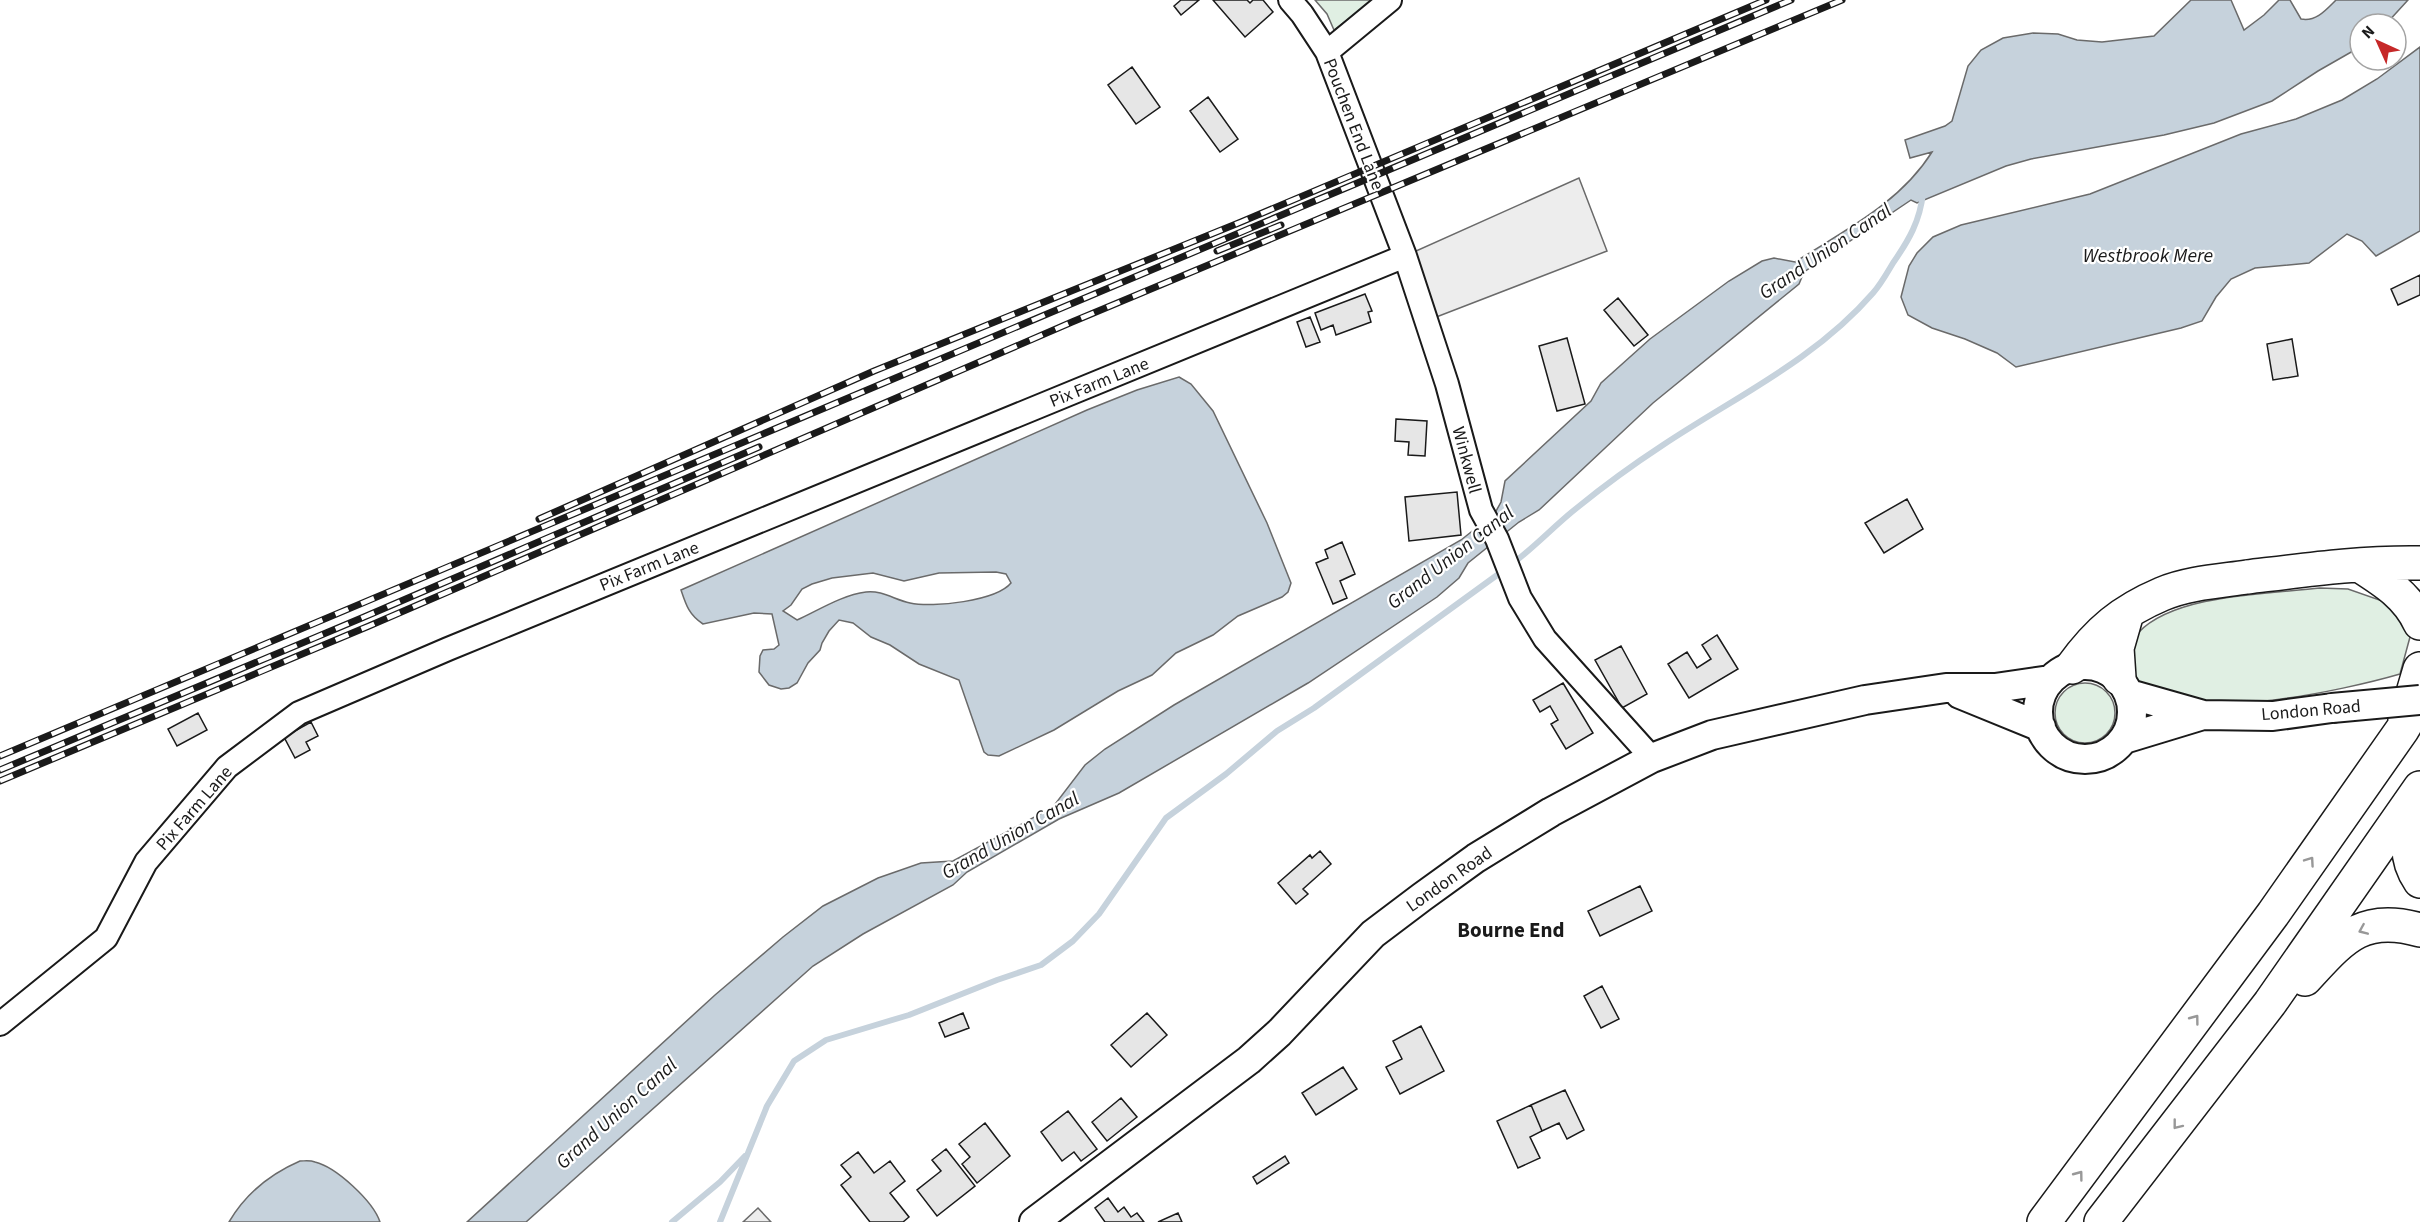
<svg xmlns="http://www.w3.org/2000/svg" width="2420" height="1222" viewBox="0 0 2420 1222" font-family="'Source Sans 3',sans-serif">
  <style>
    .green { fill: #e0efe3; stroke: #6a6a6a; stroke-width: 1.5 }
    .parking { fill: #ededed; stroke: #6a6a6a; stroke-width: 1.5 }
    .water { fill: #c6d2dc; stroke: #6a6a6a; stroke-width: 1.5; fill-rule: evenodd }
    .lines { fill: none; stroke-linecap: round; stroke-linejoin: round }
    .stream { stroke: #c6d2dc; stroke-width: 6 }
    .building { fill: #e6e6e6; stroke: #1a1a1a; stroke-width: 1.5 }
    .minor-casing { stroke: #1a1a1a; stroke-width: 26 }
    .major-casing { stroke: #1a1a1a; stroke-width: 32 }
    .highway-casing { stroke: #1a1a1a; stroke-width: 36 }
    .minor { stroke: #fff; stroke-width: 22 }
    .major { stroke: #fff; stroke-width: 28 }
    .highway { stroke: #fff; stroke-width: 33 }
    .rail-casing { stroke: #1a1a1a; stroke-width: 7 }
    .rail { stroke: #fff; stroke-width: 4.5; stroke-dasharray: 14; stroke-linecap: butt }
    .major-bridge-casing { stroke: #1a1a1a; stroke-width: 32; stroke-linecap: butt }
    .major-bridge { stroke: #fff; stroke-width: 28 }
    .oneway { stroke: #989898 }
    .labels { text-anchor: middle; stroke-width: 4.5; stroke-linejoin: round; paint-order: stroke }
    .street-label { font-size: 18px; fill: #1a1a1a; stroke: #fff }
    .water-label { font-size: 20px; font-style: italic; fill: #1a1a1a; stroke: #fff }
    .quarter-label { font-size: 21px; font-weight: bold; fill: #1a1a1a; stroke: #fff }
  </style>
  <rect width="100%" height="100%" fill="#fff"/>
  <path class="green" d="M1315,0H1374L1334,30L1327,14Z
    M2320,588L2348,589L2391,604L2410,637L2400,674C2345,690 2188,725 2141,687C2134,682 2130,667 2127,659C2130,651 2132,639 2138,633C2174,594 2269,594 2320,588Z
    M2055 713a30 30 0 1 1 60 0a30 30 0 1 1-60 0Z"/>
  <path class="parking" d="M1579,178L1607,251L1426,321L1405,256Z
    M758,1208L771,1222H743Z"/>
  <path class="water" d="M2191,0H2231L2244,30L2264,15L2279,0H2290L2301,19C2316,22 2326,10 2336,0H2408L2386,24H2360V47L2318,71L2272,101L2214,123L2164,135L2031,159L2006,166L1917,203L1911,200L1804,272L1799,284L1653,403L1539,510L1519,522L1468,563L1459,578L1437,597L1308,683L1119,793L1059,819L967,872L953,885L863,934L813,966L526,1222H467L715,995L783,937L823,906L878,878L921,863L953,861L1053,807L1085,765L1105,749L1174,705L1461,540L1495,513L1501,502L1505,481L1591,401L1601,383L1650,339L1729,281L1762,261L1774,258L1795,262C1845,230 1900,203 1932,152L1910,158L1905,140L1945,126L1952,121L1968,66L1981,50L2003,38L2033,33L2058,34L2077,40L2102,42L2154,36Z
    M2420,47V231L2376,256L2362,241L2347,234L2309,263L2255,268L2231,279L2216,297L2202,321L2181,328L2016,367L1997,353L1965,339L1932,328L1908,315L1901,297L1909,266L1917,253L1933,237L1961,225L2090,194L2241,134L2296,119L2342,100L2377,79Z
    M1179,377L1191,384L1213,411L1267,523L1291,583L1288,592L1282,597L1238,616L1213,635L1176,653L1152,675L1118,691L1054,730L999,756L988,755L984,752L959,680L919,664L890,645L871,637L853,623L839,620L829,631L822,643L820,650L808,663L797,683L789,688L781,689L769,685L759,672L760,656L763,650L774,649L779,645L772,614L754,613L703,624C689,615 686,605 681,590L1087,410L1137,390ZM996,572L1006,574L1011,583C996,601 933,608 910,603C895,600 882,590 866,592C842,595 819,610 797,620L783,611L791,605L802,589L812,584L832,578L873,573L904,581L939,573Z
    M300,1161C305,1161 310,1160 315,1162C336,1167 373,1201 380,1222H229C246,1193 270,1174 300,1161Z"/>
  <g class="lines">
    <path class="stream" d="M1512,564C1536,546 1555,525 1578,507C1605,485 1634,464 1663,445C1735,397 1815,360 1873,293C1881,284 1887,273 1893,263C1909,240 1920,221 1923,193
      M672,1222L720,1182L745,1156
      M720,1222L767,1106L794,1061L826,1040L909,1015L997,980L1041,965L1073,941L1099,914L1166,818L1226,774L1277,731L1314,708L1504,570"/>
  </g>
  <path class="building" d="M1181,0H1199L1181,15L1174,6Z
    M1213,0H1247L1250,3L1253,0H1263L1273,12L1245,37Z
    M1132,67L1160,107L1136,124L1108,85Z
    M1208,97L1238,139L1220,152L1190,111Z
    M2420,275V295L2398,305L2391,289Z
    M1365,294L1372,311L1368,312L1371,322L1336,335L1333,325L1321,330L1315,313Z
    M1618,298L1648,335L1634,346L1604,310Z
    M1310,317L1320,342L1306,347L1297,322Z
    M1567,338L1585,404L1557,411L1539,346Z
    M2292,339L2298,376L2273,380L2267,344Z
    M1396,419L1427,421L1425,456L1408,455L1409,442L1395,441Z
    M1457,492L1461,535L1409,541L1405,497Z
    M1907,499L1923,529L1884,553L1865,523Z
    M1342,542L1355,574L1340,581L1347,598L1333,604L1316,563L1328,558L1325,550Z
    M1717,635L1738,669L1689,698L1668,664L1687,652L1697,668L1711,659L1702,645Z
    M1621,646L1647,694L1622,708L1595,660Z
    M1563,683L1593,733L1566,749L1551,724L1558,720L1550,706L1540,712L1533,700Z
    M198,713L207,730L177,746L168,729Z
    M311,722L318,736L306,742L310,750L295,758L284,737Z
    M1320,851L1331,864L1303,889L1308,894L1296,904L1278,883L1310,855L1312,858Z
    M1640,886L1652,911L1600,936L1588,911Z
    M1602,986L1619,1019L1601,1028L1584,996Z
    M963,1013L969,1028L945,1037L939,1023Z
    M1147,1013L1167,1035L1131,1067L1111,1045Z
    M1421,1026L1444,1071L1400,1094L1386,1067L1402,1059L1393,1041Z
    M1343,1067L1357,1089L1316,1115L1302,1093Z
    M1565,1090L1584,1130L1567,1139L1559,1123L1542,1131L1531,1105Z
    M1121,1098L1137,1117L1107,1141L1092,1122Z
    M1531,1105L1542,1131L1530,1137L1540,1158L1518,1168L1497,1121Z
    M1068,1111L1097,1149L1081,1161L1074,1152L1062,1161L1041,1132Z
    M985,1123L1010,1156L977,1183L962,1164L970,1157L959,1144Z
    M946,1149L975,1186L937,1216L917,1190L941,1171L932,1160Z
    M858,1152L874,1173L890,1161L905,1181L890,1193L909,1217L903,1222H870L841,1185L851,1177L841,1165Z
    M1285,1156L1289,1163L1257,1184L1253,1177Z
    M1108,1198L1118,1212L1124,1207L1131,1217L1137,1213L1144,1222H1105L1095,1208Z
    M1178,1213L1182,1222H1158Z"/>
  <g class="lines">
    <g class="minor-casing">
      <path id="minor" d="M1290,0L1302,14L1327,52L1405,256L1447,384L1481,510L1497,539L1520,598L1545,639L1652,758
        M1327,52L1390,0
        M0,1024L106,938L146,862L227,767L299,713L448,649L1405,256"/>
    </g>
    <g class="major-casing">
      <path id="major" d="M2038 712a47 47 0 1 1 94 0a47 47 0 1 1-94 0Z
        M1960,694L2041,727
        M2129,694L2203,715L2273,716L2332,708
        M2124,739L2203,715
        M1034,1222L1249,1060L1279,1033L1373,934L1422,897L1476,858L1551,812L1652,758L1712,735L1865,700L1946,688H1995L2050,680"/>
    </g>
    <g class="highway-casing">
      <path id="highway" d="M2359,565C2384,581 2407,595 2420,623
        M2072,667C2098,631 2122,611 2162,594C2188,583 2220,581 2247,577C2305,570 2362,562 2420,563
        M2119,678L2117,648L2127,613
        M2405,720L2420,669
        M2419,805C2409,833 2402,855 2420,881
        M2305,979C2342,939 2362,913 2420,930
        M2044,1222L2273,914L2402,730L2420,700
        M2101,1222L2270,1003L2420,788"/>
    </g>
    <use href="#minor" class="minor"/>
    <use href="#major" class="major"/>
    <use href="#highway" class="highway"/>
    <g class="rail-casing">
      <path id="rail" d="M1217,251L1281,225
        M539,519L874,371L1241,222L1766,0
        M0,756L1791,0
        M0,770L364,617L759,447
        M0,781L369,626L1072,322L1842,0"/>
    </g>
    <use href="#rail" class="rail"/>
    <g class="major-bridge-casing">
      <path id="major-bridge" d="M2332,708L2420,700"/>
    </g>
    <use href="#major-bridge" class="major-bridge"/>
  </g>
  <defs><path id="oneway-chevron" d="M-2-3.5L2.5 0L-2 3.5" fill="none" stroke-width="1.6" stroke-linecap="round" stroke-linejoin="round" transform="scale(1.5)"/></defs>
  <g class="oneway">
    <use href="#oneway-chevron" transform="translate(2310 861) rotate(-55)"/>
    <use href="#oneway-chevron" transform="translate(2363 930) rotate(157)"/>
    <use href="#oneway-chevron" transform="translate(2195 1019) rotate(-53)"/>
    <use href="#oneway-chevron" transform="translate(2177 1125) rotate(128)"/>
    <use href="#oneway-chevron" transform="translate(2079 1175) rotate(-53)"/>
  </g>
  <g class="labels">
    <g class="street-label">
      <text transform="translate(1354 124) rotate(69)" y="6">Pouchen End Lane</text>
      <text transform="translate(1099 382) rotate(-22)" y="6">Pix Farm Lane</text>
      <text transform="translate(1467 460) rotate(75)" y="6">Winkwell</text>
      <text transform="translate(649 566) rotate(-22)" y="6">Pix Farm Lane</text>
      <text transform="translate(2311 710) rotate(-5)" y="6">London Road</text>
      <text transform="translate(194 808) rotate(-49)" y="6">Pix Farm Lane</text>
      <text transform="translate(1449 879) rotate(-35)" y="6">London Road</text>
    </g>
    <g class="water-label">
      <text transform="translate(1825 251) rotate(-34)" y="7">Grand Union Canal</text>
      <text x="2148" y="262">Westbrook Mere</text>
      <text transform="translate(1450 557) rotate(-38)" y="7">Grand Union Canal</text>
      <text transform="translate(1010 835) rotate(-30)" y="7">Grand Union Canal</text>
      <text transform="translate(616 1113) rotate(-42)" y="7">Grand Union Canal</text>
    </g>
    <g class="quarter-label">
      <text x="1511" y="937">Bourne End</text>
    </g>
  </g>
  <g transform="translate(2378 42) rotate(315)"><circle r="28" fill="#ffffff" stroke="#a3a3a3" stroke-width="1.5"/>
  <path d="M0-4.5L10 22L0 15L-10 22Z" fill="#c62828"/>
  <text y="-9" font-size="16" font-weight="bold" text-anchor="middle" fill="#1a1a1a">N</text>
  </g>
</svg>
